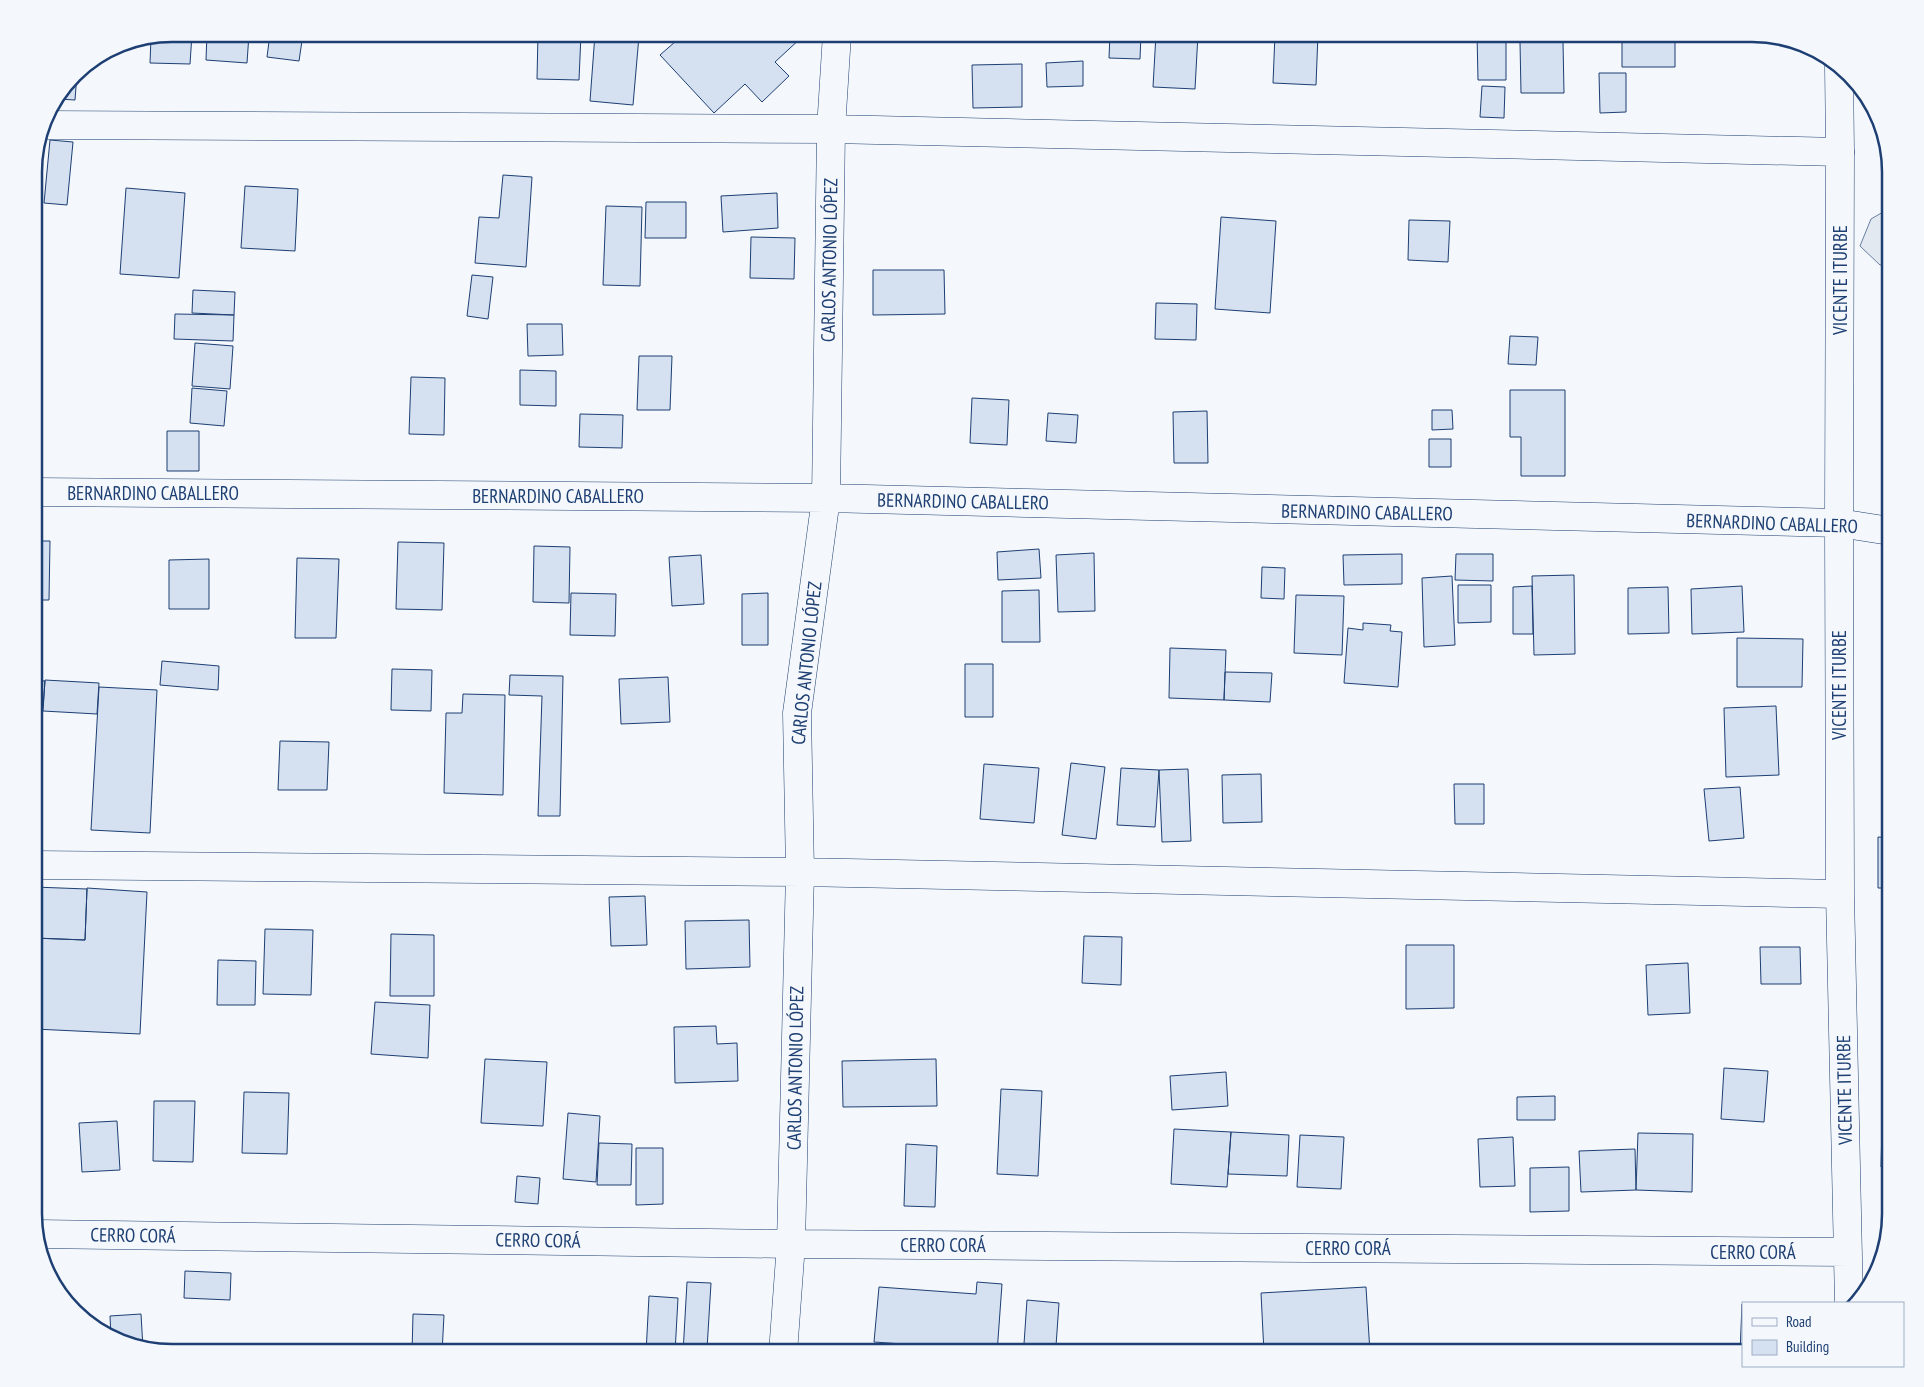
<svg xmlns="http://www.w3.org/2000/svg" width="1924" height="1387" viewBox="0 0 1924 1387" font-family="'PT Sans Narrow',sans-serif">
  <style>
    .green { fill: #e3e9f0; stroke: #687fa3 }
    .building { fill: #d5e0f0; stroke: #1d3f73 }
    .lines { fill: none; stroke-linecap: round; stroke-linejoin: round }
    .minor-casing { stroke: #1d3f73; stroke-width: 29 }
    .tertiary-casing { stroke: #1d3f73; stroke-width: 29 }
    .minor { stroke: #f4f7fb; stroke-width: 28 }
    .tertiary { stroke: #f4f7fb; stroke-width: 28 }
    .labels { text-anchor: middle; stroke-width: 4; stroke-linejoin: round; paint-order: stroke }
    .street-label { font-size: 19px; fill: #1d3f73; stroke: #f4f7fb }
    .rim { fill: none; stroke: #1d3f73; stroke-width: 2.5 }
  </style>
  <rect width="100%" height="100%" fill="#f4f7fb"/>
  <path class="green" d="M1890,208V264L1880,265L1860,246L1871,219Z"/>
  <path class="building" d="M173,34H192L190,64L150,63L151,38Z
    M207,34H249L247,63L206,60Z
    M270,34H303L299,61L267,57Z
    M538,34H581L579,80L537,79Z
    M595,34L639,36L633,105L590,101Z
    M684,34H799L802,37L775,62L789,76L762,102L745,84L714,113L660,55Z
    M1110,34H1141L1140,59L1109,58Z
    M1156,34H1198L1195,89L1153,87Z
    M1275,34H1318L1316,85L1273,83Z
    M1477,34H1506V80H1478Z
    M1622,34H1675V67H1622Z
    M1520,42H1563L1564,93H1521Z
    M1083,61V86L1047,87L1046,63Z
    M1022,64V107L973,108L972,65Z
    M77,73L75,100L58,99L75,74Z
    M1599,73H1626V112L1600,113Z
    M1482,86L1505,87L1504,118L1480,117Z
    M50,140L73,142L67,205L44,203Z
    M503,175L532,177L526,267L475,263L479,217L499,218Z
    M245,186L298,189L295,251L241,248Z
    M126,188L185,193L179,278L120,274Z
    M777,193L778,228L723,232L721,196Z
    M646,202H686V238H645Z
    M606,206L642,207L640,286L603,285Z
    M1221,217L1276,221L1270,313L1215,309Z
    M1409,220L1450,221L1448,262L1408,260Z
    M751,237L795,238L794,279L750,278Z
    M873,270H944L945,314L873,315Z
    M472,275L493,277L488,319L467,316Z
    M193,290L235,292L234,315L192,313Z
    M1156,303L1197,304L1196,340L1155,339Z
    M175,314L234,315L233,341L174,339Z
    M527,324H562L563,355L528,356Z
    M1510,336L1538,337L1536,365L1508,364Z
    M195,343L233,346L230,389L192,386Z
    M639,356H672L670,410H637Z
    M520,370L556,371V406L520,405Z
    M411,377L445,378L444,435L409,434Z
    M192,388L227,391L224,426L190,423Z
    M1510,390H1565V476H1521V437H1510Z
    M972,398L1009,400L1007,445L970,443Z
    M1432,410H1452L1453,429L1432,430Z
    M1207,411L1208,463H1174L1173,412Z
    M1048,413L1078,415L1076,443L1046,441Z
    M580,414L623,415L622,448L579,447Z
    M167,431H199V471H167Z
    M1429,439H1451V467H1429Z
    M34,541H50L49,600H34Z
    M398,542L444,543L442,610L396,609Z
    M534,546L570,547L569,603L533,602Z
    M1039,549L1041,578L998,580L997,552Z
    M1094,553L1095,611L1058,612L1056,555Z
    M1402,554V584L1344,585L1343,555Z
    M1456,554H1493V581L1455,580Z
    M701,555L704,604L672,606L669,557Z
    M297,558L339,559L336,638H295Z
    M209,559V609H169V560Z
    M1262,567L1285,568L1284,599L1261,598Z
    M1574,575L1575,654L1534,655L1532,576Z
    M1452,576L1455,645L1424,647L1422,578Z
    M1458,585H1491V622L1458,623Z
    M1532,586L1533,634H1513V587Z
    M1742,586L1744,632L1692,634L1691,589Z
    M1668,587L1669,633L1628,634V588Z
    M1039,590L1040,642H1002V591Z
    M571,593L616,594L615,636L570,635Z
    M768,593V645H742V594Z
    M1296,595L1344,596L1342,655L1294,653Z
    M1363,623L1391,625L1390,631L1402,632L1398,687L1344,683L1348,628L1363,630Z
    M1737,638L1803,639L1802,687H1737Z
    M1170,648L1226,650L1224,700L1169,698Z
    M162,661L219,666L218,690L160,685Z
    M965,664H993V717H965Z
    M392,669L432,670L431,711L391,710Z
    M1225,672L1272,673L1270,702L1224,700Z
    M510,675L563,676L560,816H538L542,696L509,695Z
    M668,677L670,722L621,724L619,679Z
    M34,680L45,681L43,707L34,706Z
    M45,680L99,683L97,714L43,711Z
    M99,687L157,690L150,833L91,830Z
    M463,694L505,695L503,795L444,793L446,713H462Z
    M1776,706L1779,775L1726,777L1724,708Z
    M280,741L329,742L327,790H278Z
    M1071,763L1105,767L1096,839L1062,835Z
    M984,764L1039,768L1034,823L980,819Z
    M1121,768L1159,770L1155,827L1117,825Z
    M1188,769L1191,841L1162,842L1159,770Z
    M1261,774L1262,822L1223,823L1222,775Z
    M1454,784H1484V824H1455Z
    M1740,787L1744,838L1709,841L1704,789Z
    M1878,837L1890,838V888H1878Z
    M34,887L87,889L85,940L34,938Z
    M87,888L147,892L140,1034L34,1029V938L85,940Z
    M645,896L647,945L611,946L609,897Z
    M1887,913H1890V950H1887Z
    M749,920L750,967L686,969L685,921Z
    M265,929L313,930L311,995L263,994Z
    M391,934L434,935V996H390Z
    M1084,936L1122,937L1121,985L1082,983Z
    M1406,945H1454V1008L1406,1009Z
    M1760,947H1800L1801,984H1761Z
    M218,960L256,961L255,1005H217Z
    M1688,963L1690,1013L1648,1015L1646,965Z
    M375,1002L430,1005L428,1058L371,1054Z
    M716,1026L717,1044L737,1043L738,1081L675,1083L674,1027Z
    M485,1059L547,1062L543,1126L481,1123Z
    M936,1059L937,1106L843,1107L842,1061Z
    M1724,1068L1768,1071L1764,1122L1721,1119Z
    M1226,1072L1228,1106L1172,1110L1170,1076Z
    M1001,1089L1042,1091L1038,1176L997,1174Z
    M244,1092L289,1093L287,1154L242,1153Z
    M1555,1096V1120H1517V1097Z
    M154,1101H195L193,1162L153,1161Z
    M568,1113L600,1116L596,1182L563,1179Z
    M117,1121L120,1170L82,1172L79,1123Z
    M1882,1125H1890V1167H1881Z
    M1174,1129L1231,1132L1227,1187L1171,1184Z
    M1231,1132L1289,1135L1287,1176L1228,1174Z
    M1638,1133L1693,1134L1692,1192L1636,1190Z
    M1300,1135L1344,1137L1341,1189L1297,1187Z
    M1513,1137L1515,1186L1480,1187L1478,1139Z
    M599,1143L632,1144L631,1185H597Z
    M906,1144L937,1146L935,1207L904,1206Z
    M636,1148H663V1204L636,1205Z
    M1635,1149L1636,1190L1581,1192L1579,1151Z
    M1569,1167V1211L1530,1212V1168Z
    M517,1176L540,1178L538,1204L515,1202Z
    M185,1271L231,1273L230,1300L184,1298Z
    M687,1282L711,1283L707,1349L736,1351V1353H683Z
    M977,1282L1002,1284L997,1353H975V1349L874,1342L879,1287L976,1294Z
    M1366,1287L1370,1353H1264L1261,1293Z
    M649,1296L678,1298L675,1353H646Z
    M1027,1300L1059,1303L1056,1346L1024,1344Z
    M1742,1304L1743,1353H1740Z
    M141,1314L143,1348L128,1346L111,1337L110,1316Z
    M413,1314L444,1315L442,1353H412Z
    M83,1318L93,1319V1327L88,1325Z"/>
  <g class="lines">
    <g class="minor-casing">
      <path id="minor" d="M1839,66L1840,152
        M34,492L826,498L1839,523L1840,894L1849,1303
        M34,865L800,872L1840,894
        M37,1234L791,1244L1848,1252
        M783,1353L791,1244L800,872L797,713L826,498L831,129"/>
    </g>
    <g class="tertiary-casing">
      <path id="tertiary" d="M43,125L831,129L1840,152L1839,523L1890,531
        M831,129L837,34"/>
    </g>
    <use href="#minor" class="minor"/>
    <use href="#tertiary" class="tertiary"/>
  </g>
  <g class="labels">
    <g class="street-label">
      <text transform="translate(829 260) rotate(-89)" y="7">CARLOS ANTONIO LÓPEZ</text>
      <text transform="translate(1840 280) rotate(-90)" y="7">VICENTE ITURBE</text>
      <text x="153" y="500">BERNARDINO CABALLERO</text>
      <text x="558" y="503">BERNARDINO CABALLERO</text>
      <text transform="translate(963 501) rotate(1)" y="7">BERNARDINO CABALLERO</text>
      <text transform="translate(1367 512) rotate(1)" y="7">BERNARDINO CABALLERO</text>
      <text transform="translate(1772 523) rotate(2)" y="7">BERNARDINO CABALLERO</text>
      <text transform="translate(806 663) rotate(-84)" y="7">CARLOS ANTONIO LÓPEZ</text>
      <text transform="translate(1839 685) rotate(-90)" y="7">VICENTE ITURBE</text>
      <text transform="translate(795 1068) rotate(-89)" y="7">CARLOS ANTONIO LÓPEZ</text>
      <text transform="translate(1844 1090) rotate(-91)" y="7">VICENTE ITURBE</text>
      <text transform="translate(133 1235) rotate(1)" y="7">CERRO CORÁ</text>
      <text transform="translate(538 1240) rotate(1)" y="7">CERRO CORÁ</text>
      <text x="943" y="1252">CERRO CORÁ</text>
      <text x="1348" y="1255">CERRO CORÁ</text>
      <text x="1753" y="1259">CERRO CORÁ</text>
    </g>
  </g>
  <path d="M0 0H1924V1387H0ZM172 42H1752A130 130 0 0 1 1882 172V1214A130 130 0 0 1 1752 1344H172A130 130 0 0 1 42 1214V172A130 130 0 0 1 172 42Z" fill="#f4f7fb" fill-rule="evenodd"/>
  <path class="rim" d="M172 42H1752A130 130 0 0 1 1882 172V1214A130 130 0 0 1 1752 1344H172A130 130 0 0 1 42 1214V172A130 130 0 0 1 172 42Z"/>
  <rect x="1742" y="1302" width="162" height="65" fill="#f4f7fb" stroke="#9eadc5"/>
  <rect x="1752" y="1318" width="25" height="8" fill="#f4f7fb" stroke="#9eadc5"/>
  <text x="1786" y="1327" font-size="15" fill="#1d3f73">Road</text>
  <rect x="1752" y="1340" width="25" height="15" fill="#d5e0f0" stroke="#9eadc5"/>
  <text x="1786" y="1352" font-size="15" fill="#1d3f73">Building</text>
</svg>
